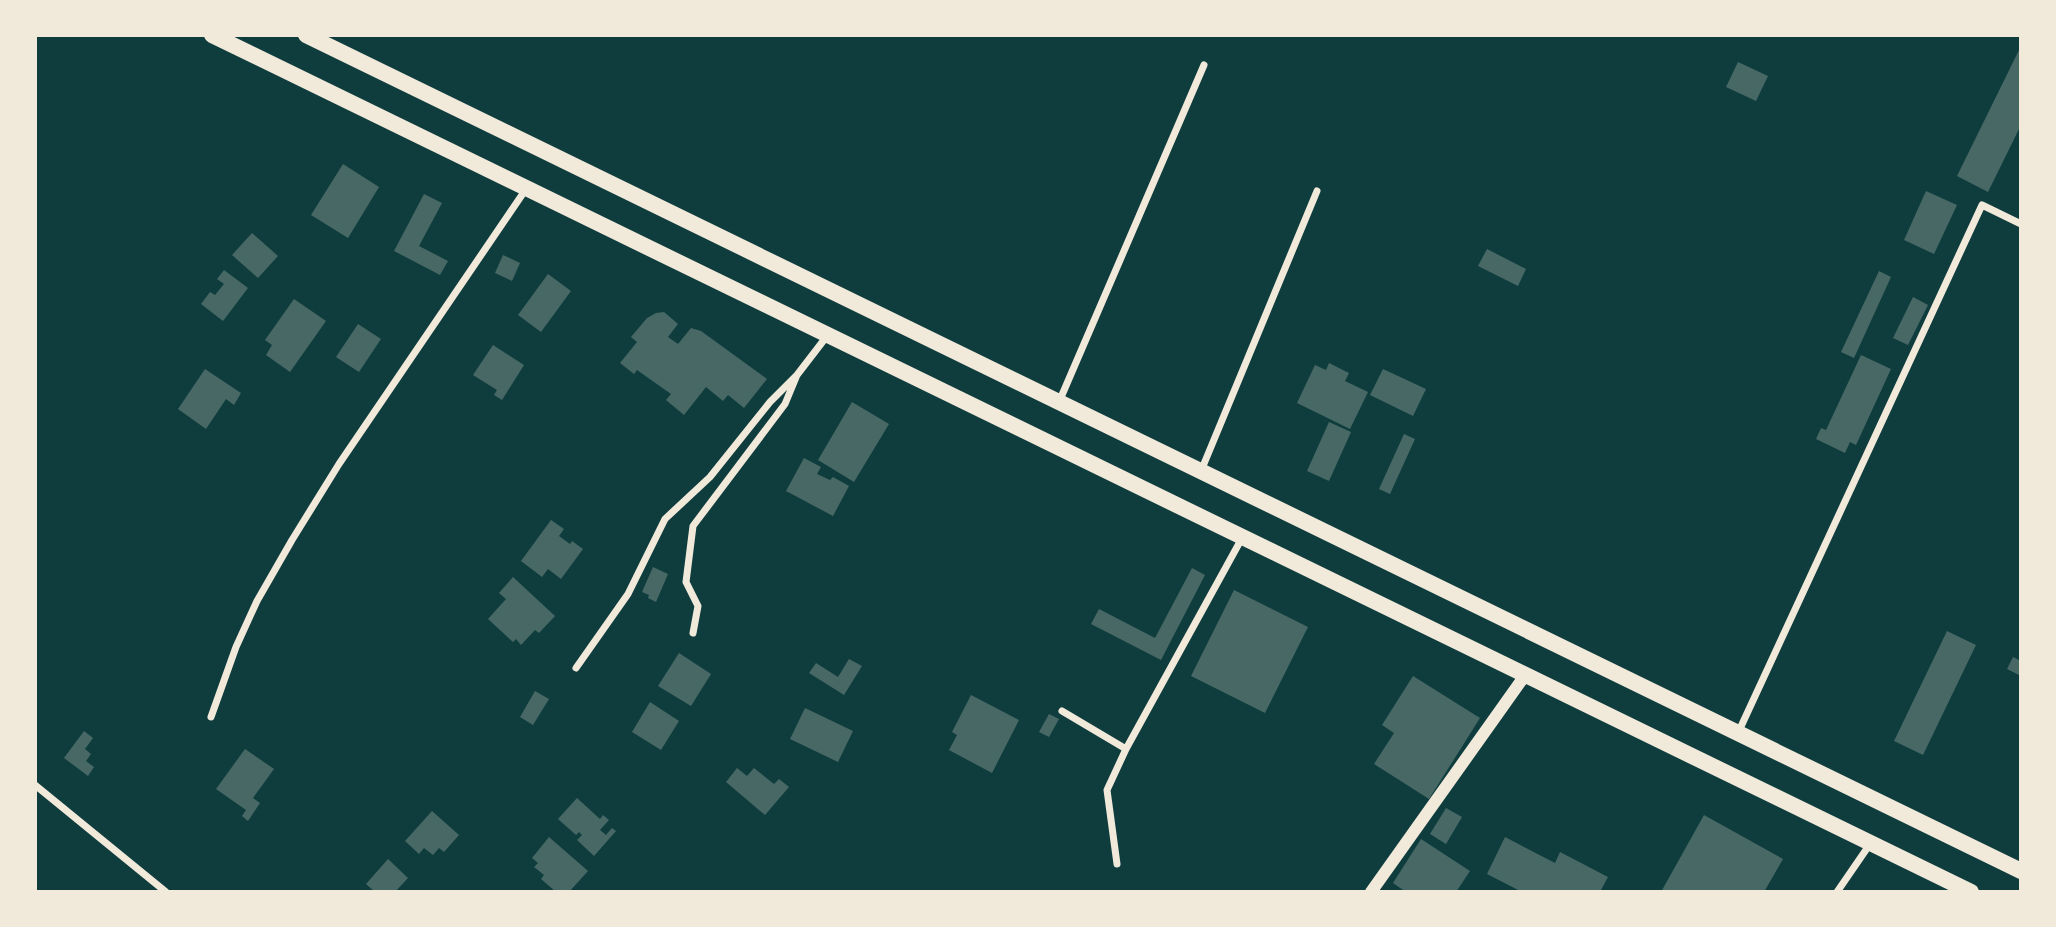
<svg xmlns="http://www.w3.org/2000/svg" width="2056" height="927" viewBox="0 0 2056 927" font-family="'Alegreya Sans',sans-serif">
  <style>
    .building { fill: #486865 }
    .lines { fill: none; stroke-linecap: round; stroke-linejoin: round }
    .minor { stroke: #f1e9da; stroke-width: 7 }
    .tertiary { stroke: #f1e9da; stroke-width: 12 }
    .trunk { stroke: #f1e9da; stroke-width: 16 }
  </style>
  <rect width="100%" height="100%" fill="#0f3d3e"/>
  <path class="building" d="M2021,46V125L1988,192L1957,176Z
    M1738,62L1768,76L1756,101L1726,87Z
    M343,164L379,187L348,238L311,215Z
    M1926,191L1957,205L1934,254L1904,240Z
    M424,194L442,203L419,246L448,261L440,275L394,251Z
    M252,233L278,256L258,278L232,255Z
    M1487,249L1526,269L1518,286L1478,266Z
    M503,255L520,263L512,281L495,273Z
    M224,270L248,288L223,321L201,304L210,292L215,295L224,284L217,279Z
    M1879,271L1891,277L1854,358L1841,352Z
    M548,274L571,291L541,332L518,315Z
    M1913,297L1928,305L1908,345L1893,338Z
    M294,299L326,321L290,372L266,355L272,345L265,340Z
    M664,312L678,324L668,337L678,344L691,328L701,331L767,379L744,408L728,395L723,401L706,387L684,415L666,400L671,394L637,370L634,374L620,363L637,342L631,337L647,318L656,313Z
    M358,324L381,339L359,372L336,357Z
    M493,345L524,365L502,400L494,395L497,390L473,375Z
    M1861,355L1891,369L1856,445L1850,442L1845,453L1816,439L1821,428L1826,430Z
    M1329,363L1349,373L1345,381L1368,392L1350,429L1297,403L1315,365L1326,370Z
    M205,369L241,393L234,405L226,399L206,429L178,409Z
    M1383,369L1426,389L1413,416L1370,395Z
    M852,402L889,424L854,482L818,460Z
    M1329,422L1351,432L1329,481L1307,471Z
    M1404,434L1415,439L1390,494L1379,489Z
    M804,458L821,467L817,474L830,480L833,477L849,486L833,516L786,491Z
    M551,520L564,529L559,536L570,544L572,541L583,549L561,579L548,569L542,577L521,561Z
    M653,567L668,574L656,602L648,598L649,595L642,592Z
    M1192,568L1205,575L1161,660L1091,624L1099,609L1155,638Z
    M513,577L555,616L539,633L535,630L521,645L516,639L513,642L488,619L506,599L499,593Z
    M1234,590L1308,627L1265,713L1191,676Z
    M1947,631L1976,645L1923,755L1894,741Z
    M679,653L711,674L691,706L658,686Z
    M2013,657L2021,661V676L2007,669Z
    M849,659L862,666L844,695L809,673L816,663L838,677Z
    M1413,676L1480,718L1429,799L1374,764L1394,733L1382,725Z
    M535,691L549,699L533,725L520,717Z
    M971,695L1019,720L992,773L949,750L957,735L952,732Z
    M650,702L679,721L661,750L632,732Z
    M805,708L853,731L838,762L790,739Z
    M1049,714L1059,719L1049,737L1039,732Z
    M84,731L93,738L85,749L91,754L86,761L94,767L88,776L64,758Z
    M245,749L274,769L253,798L260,803L248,821L242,816L246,810L216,789Z
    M737,768L747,776L754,768L774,784L779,779L789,787L765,815L726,782Z
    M577,798L600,819L603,815L609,820L600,830L606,835L612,828L616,831L594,856L577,840L582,835L579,832L576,835L558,819Z
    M1446,808L1462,817L1446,844L1430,834Z
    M432,811L459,835L444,852L439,848L433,855L424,848L419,854L405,841Z
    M1704,815L1783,859L1764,892H1661Z
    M549,837L588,871L569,892H556L541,879L544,875L534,867L538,863L532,858Z
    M1505,837L1555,863L1560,852L1608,877L1600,892H1522L1487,874Z
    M1421,839L1470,871L1456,892H1406L1393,883Z
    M388,859L408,878L395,892H375L366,884Z"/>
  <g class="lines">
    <path class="minor" d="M1059,402L1204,65
      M1201,471L1317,191
      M693,633L698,606L686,582L693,526L785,404L797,375
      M576,668L628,594L665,519L710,477L770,402L797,375L827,336
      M1062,711L1126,749
      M211,717L236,647L257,601L292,540L339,464L526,189
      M1738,733L1982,205L2021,224
      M35,785L166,892
      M1117,864L1107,790L1126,749L1242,538
      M1837,892L1870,844"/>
    <path class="tertiary" d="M1371,892L1526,674"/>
    <path class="trunk" d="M212,35L1971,892
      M306,35L2021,871"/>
  </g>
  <rect width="2056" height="927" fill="none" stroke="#f1e9da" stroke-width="74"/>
</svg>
